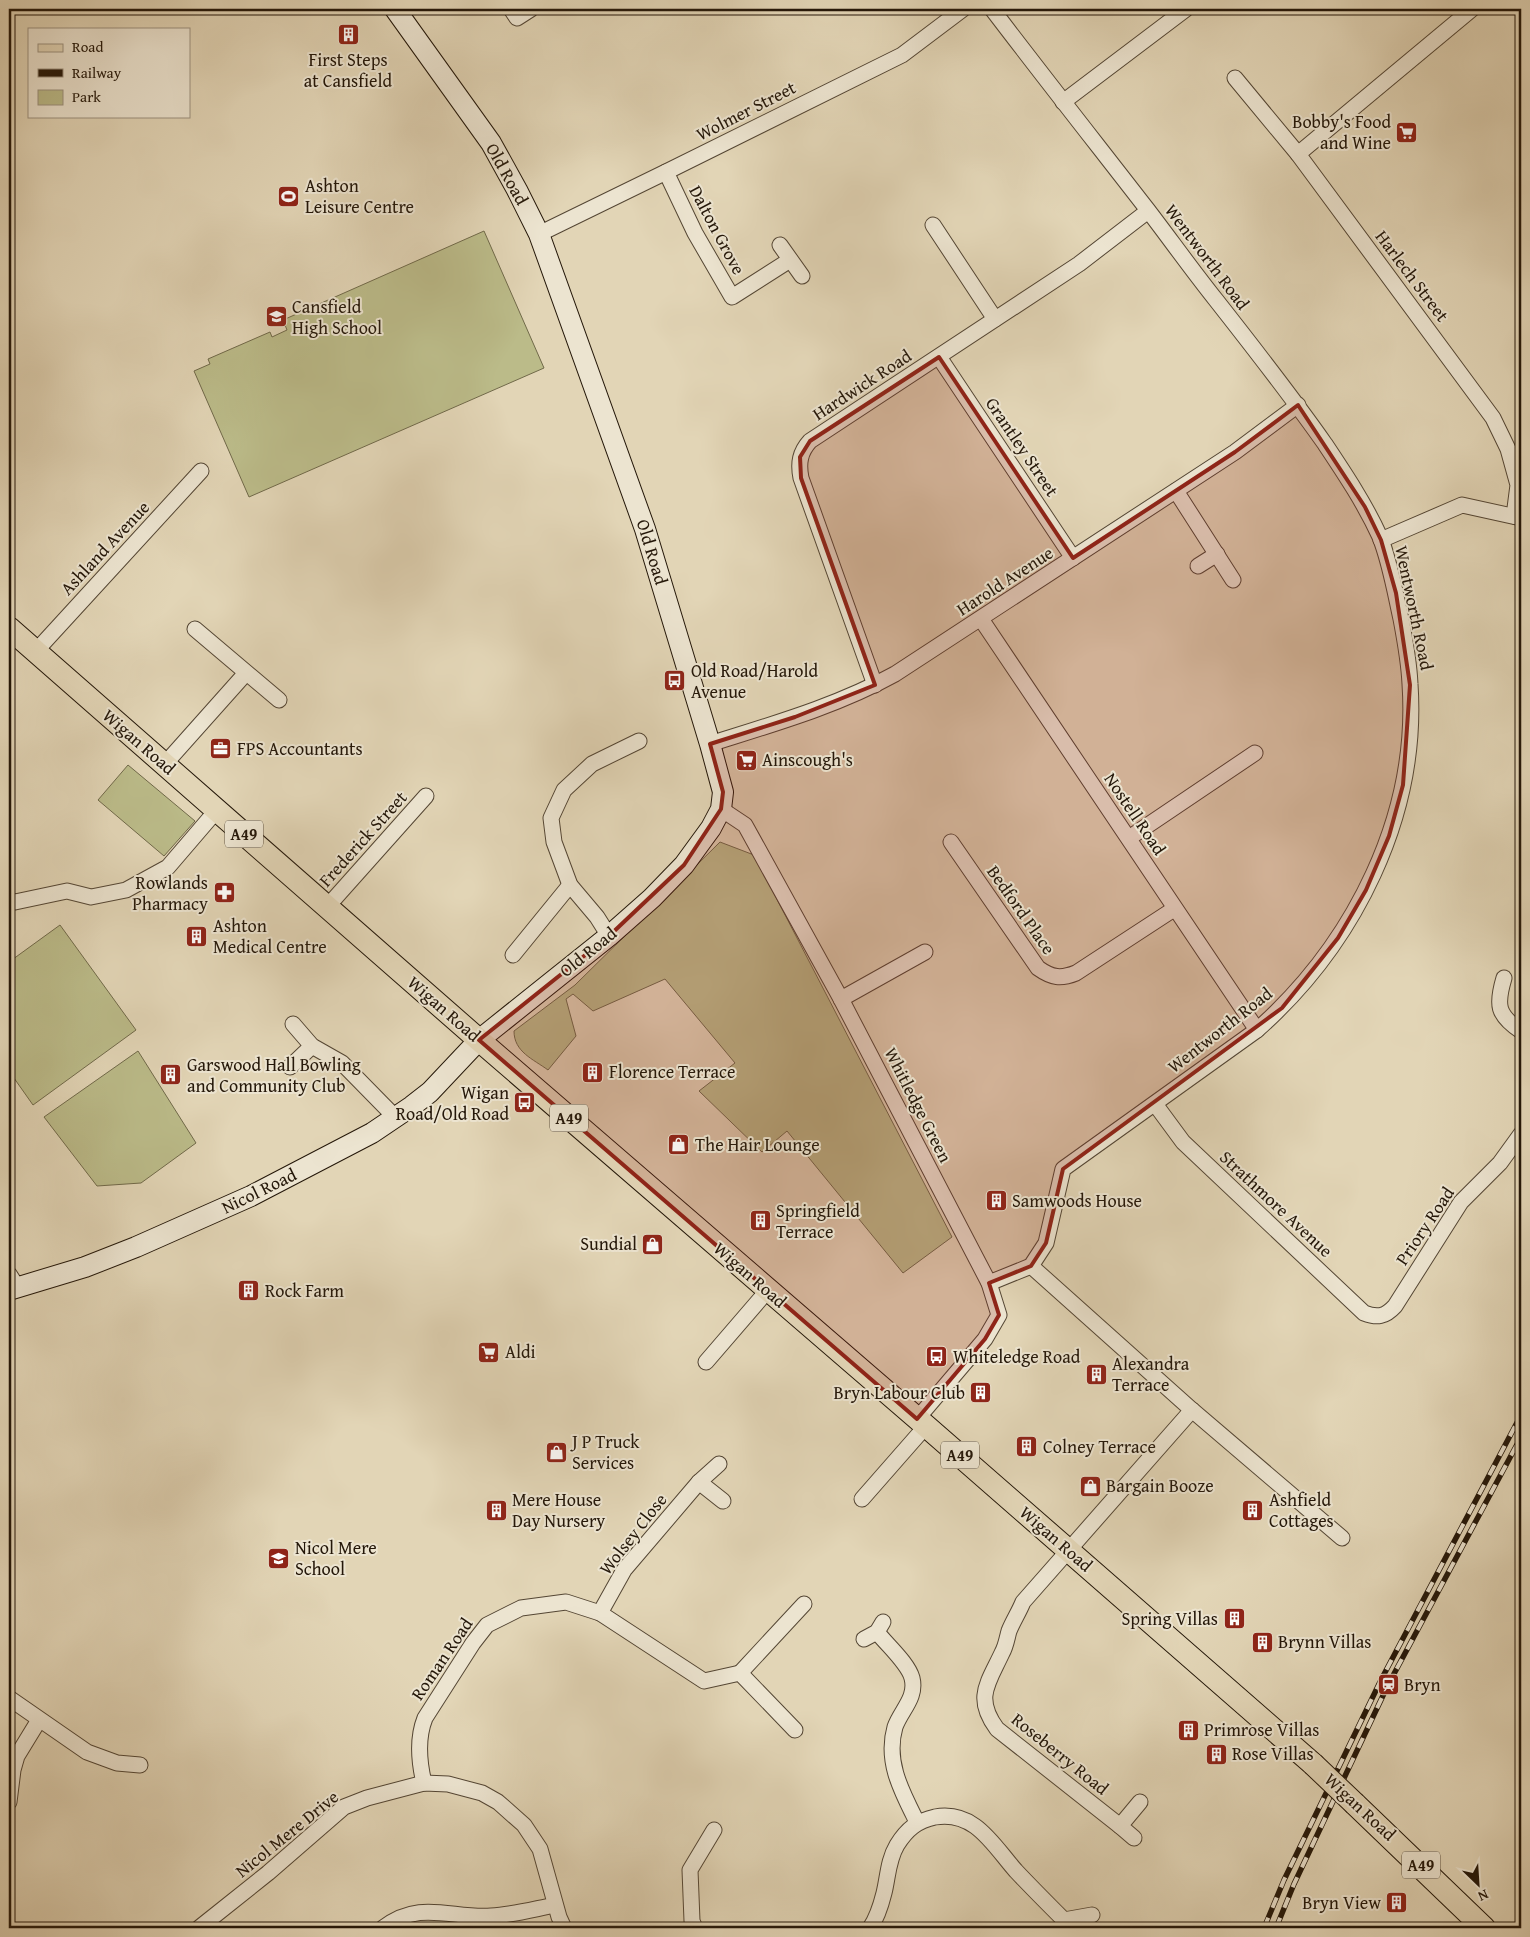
<svg xmlns="http://www.w3.org/2000/svg" width="1530" height="1937" font-family="'Gentium Book Plus',serif">
  <style>
    .green { fill: #bbbb89; stroke: #706949 }
    .lines { fill: none; stroke-linecap: round; stroke-linejoin: round }
    .street-casing { stroke: #544634; stroke-width: 17 }
    .secondary-casing { stroke: #241709; stroke-width: 22 }
    .primary-casing { stroke: #241709; stroke-width: 24 }
    .street { stroke: #ece4d0; stroke-width: 15 }
    .secondary { stroke: #ece4d0; stroke-width: 20 }
    .primary { stroke: #e2d5b6; stroke-width: 22 }
    .rail-casing { stroke: #241709; stroke-width: 5.5 }
    .rail { stroke: #ece4d0; stroke-width: 4; stroke-dasharray: 11; stroke-linecap: butt }
    .primary-bridge-casing { stroke: #241709; stroke-width: 24; stroke-linecap: butt }
    .primary-bridge { stroke: #e2d5b6; stroke-width: 22 }
    .marked { fill: #8f2418; fill-opacity: 0.2; stroke: #8f2418; stroke-width: 4; stroke-linejoin: round }
    .labels { text-anchor: middle; stroke-width: 4; stroke-linejoin: round; paint-order: stroke }
    .shield { fill: #ece4d0; stroke: #605445; stroke-width: 1 }
    .shield-label { font-size: 16px; font-weight: bold; fill: #241709 }
    .poi-label { font-size: 18px; fill: #241709; stroke: #ece4d0; text-anchor: start }
    .street-label { font-size: 18px; fill: #241709; stroke: #ece4d0 }
  </style>
  <rect width="100%" height="100%" fill="#e2d5b6"/>
  <filter id="stains"><feTurbulence type="fractalNoise" baseFrequency=".004" numOctaves="4"/><feColorMatrix values="0 0 0 0 .2 0 0 0 0 .09 0 0 0 0 .02 0 0 0 .5 -.17"/></filter>
  <radialGradient id="worn" r=".72"><stop offset=".6" stop-color="#630" stop-opacity="0"/><stop offset="1" stop-color="#630" stop-opacity=".3"/></radialGradient>
  <g class="green">
    <polygon points="484,231 544,368 249,497 194,371 210,364 208,359 270,332 272,337 287,330 283,320"/>
    <polygon points="128,765 195,821 164,856 98,800"/>
    <path d="M720,842L754,855L952,1237L903,1273L787,1131L762,1152L699,1091L735,1063L665,979L593,1011L573,994L566,999L576,1036L548,1070C533,1059 514,1052 514,1031L575,985Z"/>
    <polygon points="60,925 136,1030 33,1105 9,1071 9,962"/>
    <polygon points="138,1051 196,1143 141,1183 97,1186 44,1117"/>
  </g>
  <g class="lines">
    <defs>
      <g id="street">
        <polyline points="511,9 517,18 531,9"/>
        <polyline points="1235,78 1298,154 1493,418 1508,449 1518,485 1514,516"/>
        <polyline points="1063,102 1186,9"/>
        <polyline points="1298,154 1472,9"/>
        <polyline points="666,172 695,233 732,297 790,260"/>
        <polyline points="933,225 995,319"/>
        <polyline points="539,234 666,172 902,55 963,9"/>
        <polyline points="780,245 802,276"/>
        <polyline points="939,357 1073,558"/>
        <polyline points="1176,491 1233,580"/>
        <polyline points="1381,540 1462,505 1521,518"/>
        <polyline points="1198,566 1217,554"/>
        <polyline points="981,619 1257,1030"/>
        <polyline points="195,629 279,700"/>
        <polyline points="36,651 201,471"/>
        <path d="M875,685L801,478C798,463 800,452 810,441L1079,264L1148,211"/>
        <path d="M710,744C773,724 837,706 895,674L1235,452L1298,405"/>
        <polyline points="164,765 246,673"/>
        <polyline points="721,809 745,825 841,999 989,1283 999,1315 985,1339 917,1419"/>
        <polyline points="1129,838 1255,753"/>
        <path d="M951,842L1038,968C1052,978 1061,979 1076,973L1174,909"/>
        <polyline points="9,901 15,902 67,891 91,897 126,890 168,867 216,811"/>
        <polyline points="327,907 426,796"/>
        <polyline points="609,936 597,917 570,885 554,842 551,818 564,790 592,764 639,741"/>
        <polyline points="513,955 570,885"/>
        <path d="M1504,978C1496,1005 1497,1015 1521,1031"/>
        <polyline points="841,999 925,952"/>
        <polyline points="293,1024 312,1046 342,1063 395,1117"/>
        <polyline points="290,1067 312,1046"/>
        <path d="M1155,1104L1183,1142L1364,1313C1377,1318 1385,1317 1395,1306L1461,1202L1500,1163L1521,1134"/>
        <polyline points="1031,1266 1192,1410 1342,1538"/>
        <polyline points="9,1274 18,1288"/>
        <path d="M989,1283L1031,1266L1046,1243L1063,1169L1257,1030C1354,944 1419,816 1410,684C1409,662 1405,640 1401,619C1395,592 1390,562 1380,537C1365,504 1345,474 1325,444C1290,394 1253,347 1216,300C1192,270 1170,239 1147,209C1095,142 1043,76 992,9"/>
        <polyline points="706,1362 768,1290"/>
        <polyline points="699,1482 723,1501"/>
        <polyline points="862,1499 926,1426"/>
        <polyline points="600,1613 624,1570 699,1482 719,1464"/>
        <path d="M877,1632C887,1645 908,1663 912,1678C917,1698 901,1710 895,1727C885,1762 902,1792 917,1822"/>
        <polyline points="864,1639 877,1632 883,1622"/>
        <polyline points="740,1673 804,1604"/>
        <polyline points="9,1698 87,1752 117,1763 140,1765"/>
        <path d="M424,1783C419,1762 417,1738 425,1718L473,1643L487,1625L521,1608L566,1602L600,1613L704,1681L740,1673L795,1730"/>
        <polyline points="9,1802 13,1770 17,1756 39,1720"/>
        <path d="M1120,1826L997,1729C974,1698 988,1683 1002,1653C1006,1646 1007,1638 1009,1631C1013,1621 1019,1612 1023,1602L1192,1410"/>
        <polyline points="1134,1838 1120,1826 1140,1802"/>
        <polyline points="199,1928 268,1873 344,1807 367,1798 424,1783 448,1784 482,1793 498,1802 524,1825 540,1849 559,1917 564,1928"/>
        <path d="M383,1928C420,1899 452,1919 491,1916C512,1915 534,1909 555,1905"/>
        <polyline points="695,1928 692,1921 690,1870 714,1830"/>
        <path d="M870,1928C877,1918 881,1905 884,1893C888,1877 888,1860 897,1845C907,1829 917,1821 935,1817C975,1810 993,1845 1016,1871C1032,1888 1048,1904 1064,1920"/>
        <polyline points="1062,1928 1064,1920 1092,1915"/>
      </g>
      <polyline id="secondary" points="9,1290 85,1267 136,1247 251,1196 372,1133 412,1106 430,1092 479,1040 609,936 652,898 684,865 711,828 721,809 723,792 710,744 645,529 539,234 517,190 491,143 395,9"/>
      <g id="primary">
        <polyline points="9,628 479,1040 926,1426 1313,1764"/>
        <polyline points="1355,1804 1484,1928"/>
      </g>
    </defs>
    <use href="#street" class="street-casing"/>
    <use href="#secondary" class="secondary-casing"/>
    <use href="#primary" class="primary-casing"/>
    <use href="#street" class="street"/>
    <use href="#secondary" class="secondary"/>
    <use href="#primary" class="primary"/>
    <defs>
      <g id="rail">
        <polyline points="1264,1928 1284,1880 1381,1680 1521,1415"/>
        <polyline points="1276,1928 1294,1884 1388,1685 1521,1437"/>
      </g>
    </defs>
    <use href="#rail" class="rail-casing"/>
    <use href="#rail" class="rail"/>
    <defs>
      <polyline id="primary-bridge" points="1313,1764 1355,1804"/>
    </defs>
    <use href="#primary-bridge" class="primary-bridge-casing"/>
    <use href="#primary-bridge" class="primary-bridge"/>
  </g>
  <path class="marked" d="M939,357L1073,558L1235,452L1298,405L1365,507L1381,540L1396,593L1410,685L1403,785L1389,836L1366,890L1338,938L1282,1008L1063,1169L1046,1243L1031,1266L989,1283L999,1315L985,1339L917,1419L479,1040L609,936L684,865L721,809L723,792L710,744L795,717L875,685L801,478L800,457L810,441Z"/>
  <defs>
    <symbol id="building-square" viewBox="-11 -11 22 22"><rect x="-9" y="-9" width="18" height="18" rx="4" fill="#8f2418" stroke="#ece4d0"/><path d="M-4-6H4V6H1V3H-1V6H-4ZM-2.5-4.3h1.7v1.8h-1.7ZM.8-4.3h1.7v1.8H.8ZM-2.5-1h1.7V.8h-1.7ZM.8-1h1.7V.8H.8Z" fill="#fff"/></symbol>
    <symbol id="supermarket-square" viewBox="-11 -11 22 22"><rect x="-9" y="-9" width="18" height="18" rx="4" fill="#8f2418" stroke="#ece4d0"/><path d="M-6-5.5h2.5l.6 2H6L4.5 2H-2.5L-4.4-4H-6ZM-1.5 3.2a1.3 1.3 0 1 0 .1 0ZM3 3.2a1.3 1.3 0 1 0 .1 0Z" fill="#fff"/></symbol>
    <symbol id="stadium-square" viewBox="-11 -11 22 22"><rect x="-9" y="-9" width="18" height="18" rx="4" fill="#8f2418" stroke="#ece4d0"/><path d="M0-5a6.5 5 0 1 0 0 10a6.5 5 0 1 0 0-10ZM-3.5-1.8h7v3.6h-7Z" fill="#fff"/></symbol>
    <symbol id="school-square" viewBox="-11 -11 22 22"><rect x="-9" y="-9" width="18" height="18" rx="4" fill="#8f2418" stroke="#ece4d0"/><path d="M0-5L7-2L0 1L-7-2ZM-4 1L0 2.5L4 1V4Q0 6-4 4Z" fill="#fff"/></symbol>
    <symbol id="bus-square" viewBox="-11 -11 22 22"><rect x="-9" y="-9" width="18" height="18" rx="4" fill="#8f2418" stroke="#ece4d0"/><path d="M-5-6H5V4H4V6H2V4H-2V6H-4V4H-5ZM-3.5-4V0h7V-4ZM-3.5 1.2v1.5H-2V1.2ZM2 1.2v1.5H3.5V1.2Z" fill="#fff"/></symbol>
    <symbol id="office-square" viewBox="-11 -11 22 22"><rect x="-9" y="-9" width="18" height="18" rx="4" fill="#8f2418" stroke="#ece4d0"/><path d="M-6-3h4V-5.5h4V-3h4V5H-6ZM-1-4.5V-3h2v-1.5ZM-6 0V1H6V0Z" fill="#fff"/></symbol>
    <symbol id="pharmacy-square" viewBox="-11 -11 22 22"><rect x="-9" y="-9" width="18" height="18" rx="4" fill="#8f2418" stroke="#ece4d0"/><path d="M-2-6h4v4h4v4h-4v4h-4v-4h-4v-4h4Z" fill="#fff"/></symbol>
    <symbol id="shop-square" viewBox="-11 -11 22 22"><rect x="-9" y="-9" width="18" height="18" rx="4" fill="#8f2418" stroke="#ece4d0"/><path d="M-5-2.5h2.3a2.7 3.5 0 0 1 5.4 0H5L5.5 6h-11ZM-1.5-2.5h3a1.5 2.3 0 0 0-3 0Z" fill="#fff"/></symbol>
    <symbol id="station-square" viewBox="-11 -11 22 22"><rect x="-9" y="-9" width="18" height="18" rx="4" fill="#8f2418" stroke="#ece4d0"/><path d="M-3-6H3Q5-6 5-4V2Q5 4 3 4L4.5 6H3L1.5 4h-3L-3 6H-4.5L-3 4Q-5 4-5 2V-4Q-5-6-3-6ZM-3.5-4v3h7v-3ZM-3.5 1v1.5H-2V1ZM2 1v1.5H3.5V1Z" fill="#fff"/></symbol>
  </defs>
  <g fill-rule="evenodd">
    <use href="#building-square" x="336" y="22" width="25" height="25"/>
    <use href="#supermarket-square" x="1394" y="120" width="25" height="25"/>
    <use href="#stadium-square" x="276" y="184" width="25" height="25"/>
    <use href="#school-square" x="264" y="304" width="25" height="25"/>
    <use href="#bus-square" x="662" y="668" width="25" height="25"/>
    <use href="#office-square" x="208" y="736" width="25" height="25"/>
    <use href="#supermarket-square" x="734" y="748" width="25" height="25"/>
    <use href="#pharmacy-square" x="212" y="880" width="25" height="25"/>
    <use href="#building-square" x="184" y="924" width="25" height="25"/>
    <use href="#building-square" x="580" y="1060" width="25" height="25"/>
    <use href="#building-square" x="158" y="1062" width="25" height="25"/>
    <use href="#bus-square" x="512" y="1090" width="25" height="25"/>
    <use href="#shop-square" x="666" y="1132" width="25" height="25"/>
    <use href="#building-square" x="984" y="1188" width="25" height="25"/>
    <use href="#building-square" x="748" y="1208" width="25" height="25"/>
    <use href="#shop-square" x="640" y="1232" width="25" height="25"/>
    <use href="#building-square" x="236" y="1278" width="25" height="25"/>
    <use href="#supermarket-square" x="476" y="1340" width="25" height="25"/>
    <use href="#bus-square" x="924" y="1344" width="25" height="25"/>
    <use href="#building-square" x="1084" y="1362" width="25" height="25"/>
    <use href="#building-square" x="968" y="1380" width="25" height="25"/>
    <use href="#building-square" x="1014" y="1434" width="25" height="25"/>
    <use href="#shop-square" x="544" y="1440" width="25" height="25"/>
    <use href="#shop-square" x="1078" y="1474" width="25" height="25"/>
    <use href="#building-square" x="484" y="1498" width="25" height="25"/>
    <use href="#building-square" x="1240" y="1498" width="25" height="25"/>
    <use href="#school-square" x="266" y="1546" width="25" height="25"/>
    <use href="#building-square" x="1222" y="1606" width="25" height="25"/>
    <use href="#building-square" x="1250" y="1630" width="25" height="25"/>
    <use href="#station-square" x="1376" y="1672" width="25" height="25"/>
    <use href="#building-square" x="1176" y="1718" width="25" height="25"/>
    <use href="#building-square" x="1204" y="1742" width="25" height="25"/>
    <use href="#building-square" x="1384" y="1890" width="25" height="25"/>
  </g>
  <g class="labels">
    <g class="shield">
      <rect x="225" y="820.5" width="38" height="27" rx="4"/>
      <rect x="550" y="1104.5" width="38" height="27" rx="4"/>
      <rect x="941" y="1441.5" width="38" height="27" rx="4"/>
      <rect x="1402" y="1851.5" width="38" height="27" rx="4"/>
    </g>
    <g class="shield-label">
      <text x="244" y="840">A49</text>
      <text x="569" y="1124">A49</text>
      <text x="960" y="1461">A49</text>
      <text x="1421" y="1871">A49</text>
    </g>
    <g class="poi-label">
      <text x="348" y="66" text-anchor="middle">First Steps<tspan x="348" dy="21">at Cansfield</tspan></text>
      <text x="1391" y="128" text-anchor="end">Bobby's Food<tspan x="1391" dy="21">and Wine</tspan></text>
      <text x="305" y="192">Ashton<tspan x="305" dy="21">Leisure Centre</tspan></text>
      <text x="292" y="313">Cansfield<tspan x="292" dy="21">High School</tspan></text>
      <text x="691" y="677">Old Road/Harold<tspan x="691" dy="21">Avenue</tspan></text>
      <text x="237" y="755">FPS Accountants</text>
      <text x="762" y="766">Ainscough's</text>
      <text x="208" y="889" text-anchor="end">Rowlands<tspan x="208" dy="21">Pharmacy</tspan></text>
      <text x="213" y="932">Ashton<tspan x="213" dy="21">Medical Centre</tspan></text>
      <text x="187" y="1071">Garswood Hall Bowling<tspan x="187" dy="21">and Community Club</tspan></text>
      <text x="609" y="1078">Florence Terrace</text>
      <text x="509" y="1099" text-anchor="end">Wigan<tspan x="509" dy="21">Road/Old Road</tspan></text>
      <text x="695" y="1151">The Hair Lounge</text>
      <text x="1012" y="1207">Samwoods House</text>
      <text x="776" y="1217">Springfield<tspan x="776" dy="21">Terrace</tspan></text>
      <text x="637" y="1250" text-anchor="end">Sundial</text>
      <text x="265" y="1297">Rock Farm</text>
      <text x="505" y="1358">Aldi</text>
      <text x="953" y="1363">Whiteledge Road</text>
      <text x="1112" y="1370">Alexandra<tspan x="1112" dy="21">Terrace</tspan></text>
      <text x="965" y="1399" text-anchor="end">Bryn Labour Club</text>
      <text x="572" y="1448">J P Truck<tspan x="572" dy="21">Services</tspan></text>
      <text x="1043" y="1453">Colney Terrace</text>
      <text x="1106" y="1492">Bargain Booze</text>
      <text x="512" y="1506">Mere House<tspan x="512" dy="21">Day Nursery</tspan></text>
      <text x="1269" y="1506">Ashfield<tspan x="1269" dy="21">Cottages</tspan></text>
      <text x="295" y="1554">Nicol Mere<tspan x="295" dy="21">School</tspan></text>
      <text x="1218" y="1625" text-anchor="end">Spring Villas</text>
      <text x="1278" y="1648">Brynn Villas</text>
      <text x="1404" y="1691">Bryn</text>
      <text x="1204" y="1736">Primrose Villas</text>
      <text x="1232" y="1760">Rose Villas</text>
      <text x="1381" y="1909" text-anchor="end">Bryn View</text>
    </g>
    <g class="street-label">
      <text transform="translate(746 111) rotate(-27)" y="6">Wolmer Street</text>
      <text transform="translate(507 174) rotate(61)" y="6">Old Road</text>
      <text transform="translate(717 230) rotate(62)" y="6">Dalton Grove</text>
      <text transform="translate(1207 257) rotate(53)" y="6">Wentworth Road</text>
      <text transform="translate(1412 276) rotate(53)" y="6">Harlech Street</text>
      <text transform="translate(862 385) rotate(-33)" y="6">Hardwick Road</text>
      <text transform="translate(1022 447) rotate(56)" y="6">Grantley Street</text>
      <text transform="translate(105 548) rotate(-47)" y="6">Ashland Avenue</text>
      <text transform="translate(652 552) rotate(73)" y="6">Old Road</text>
      <text transform="translate(1005 581) rotate(-33)" y="6">Harold Avenue</text>
      <text transform="translate(1414 608) rotate(78)" y="6">Wentworth Road</text>
      <text transform="translate(139 742) rotate(41)" y="6">Wigan Road</text>
      <text transform="translate(1135 814) rotate(56)" y="6">Nostell Road</text>
      <text transform="translate(363 839) rotate(-48)" y="6">Frederick Street</text>
      <text transform="translate(1021 910) rotate(55)" y="6">Bedford Place</text>
      <text transform="translate(588 952) rotate(-39)" y="6">Old Road</text>
      <text transform="translate(444 1009) rotate(41)" y="6">Wigan Road</text>
      <text transform="translate(1220 1030) rotate(-38)" y="6">Wentworth Road</text>
      <text transform="translate(918 1105) rotate(63)" y="6">Whitledge Green</text>
      <text transform="translate(259 1191) rotate(-26)" y="6">Nicol Road</text>
      <text transform="translate(1276 1204) rotate(43)" y="6">Strathmore Avenue</text>
      <text transform="translate(1425 1226) rotate(-56)" y="6">Priory Road</text>
      <text transform="translate(750 1275) rotate(41)" y="6">Wigan Road</text>
      <text transform="translate(633 1534) rotate(-52)" y="6">Wolsey Close</text>
      <text transform="translate(1056 1539) rotate(41)" y="6">Wigan Road</text>
      <text transform="translate(442 1659) rotate(-56)" y="6">Roman Road</text>
      <text transform="translate(1060 1754) rotate(39)" y="6">Roseberry Road</text>
      <text transform="translate(1360 1807) rotate(43)" y="6">Wigan Road</text>
      <text transform="translate(287 1834) rotate(-39)" y="6">Nicol Mere Drive</text>
    </g>
  </g>
  <rect width="1530" height="1937" fill="none" stroke="#e2d5b6" stroke-width="30"/>
  <rect x="10" y="10" width="1510" height="1917" fill="none" stroke="#241709" stroke-width="2.5"/>
  <rect x="15" y="15" width="1500" height="1907" fill="none" stroke="#241709"/>
  <rect x="28" y="28" width="162" height="90" fill="#ece4d0" stroke="#9c9280"/>
  <rect x="38" y="44" width="25" height="8" fill="#e2d5b6" stroke="#9c9280"/>
  <text x="72" y="52" font-size="15" fill="#241709">Road</text>
  <rect x="38" y="69" width="25" height="8" fill="#241709" stroke="#9c9280"/>
  <text x="72" y="78" font-size="15" fill="#241709">Railway</text>
  <rect x="38" y="90" width="25" height="15" fill="#bbbb89" stroke="#9c9280"/>
  <text x="72" y="102" font-size="15" fill="#241709">Park</text>
  <g transform="translate(1478 1884) rotate(155)" stroke="#ece4d0" stroke-width="4" paint-order="stroke">
  <path d="M0-4L9 19L0 12L-9 19Z" fill="#241709"/>
  <text y="-8" font-size="14" font-weight="bold" text-anchor="middle" fill="#241709">N</text>
  </g>
  <rect width="100%" height="100%" filter="url(#stains)"/>
  <rect width="100%" height="100%" fill="url(#worn)"/>
</svg>
